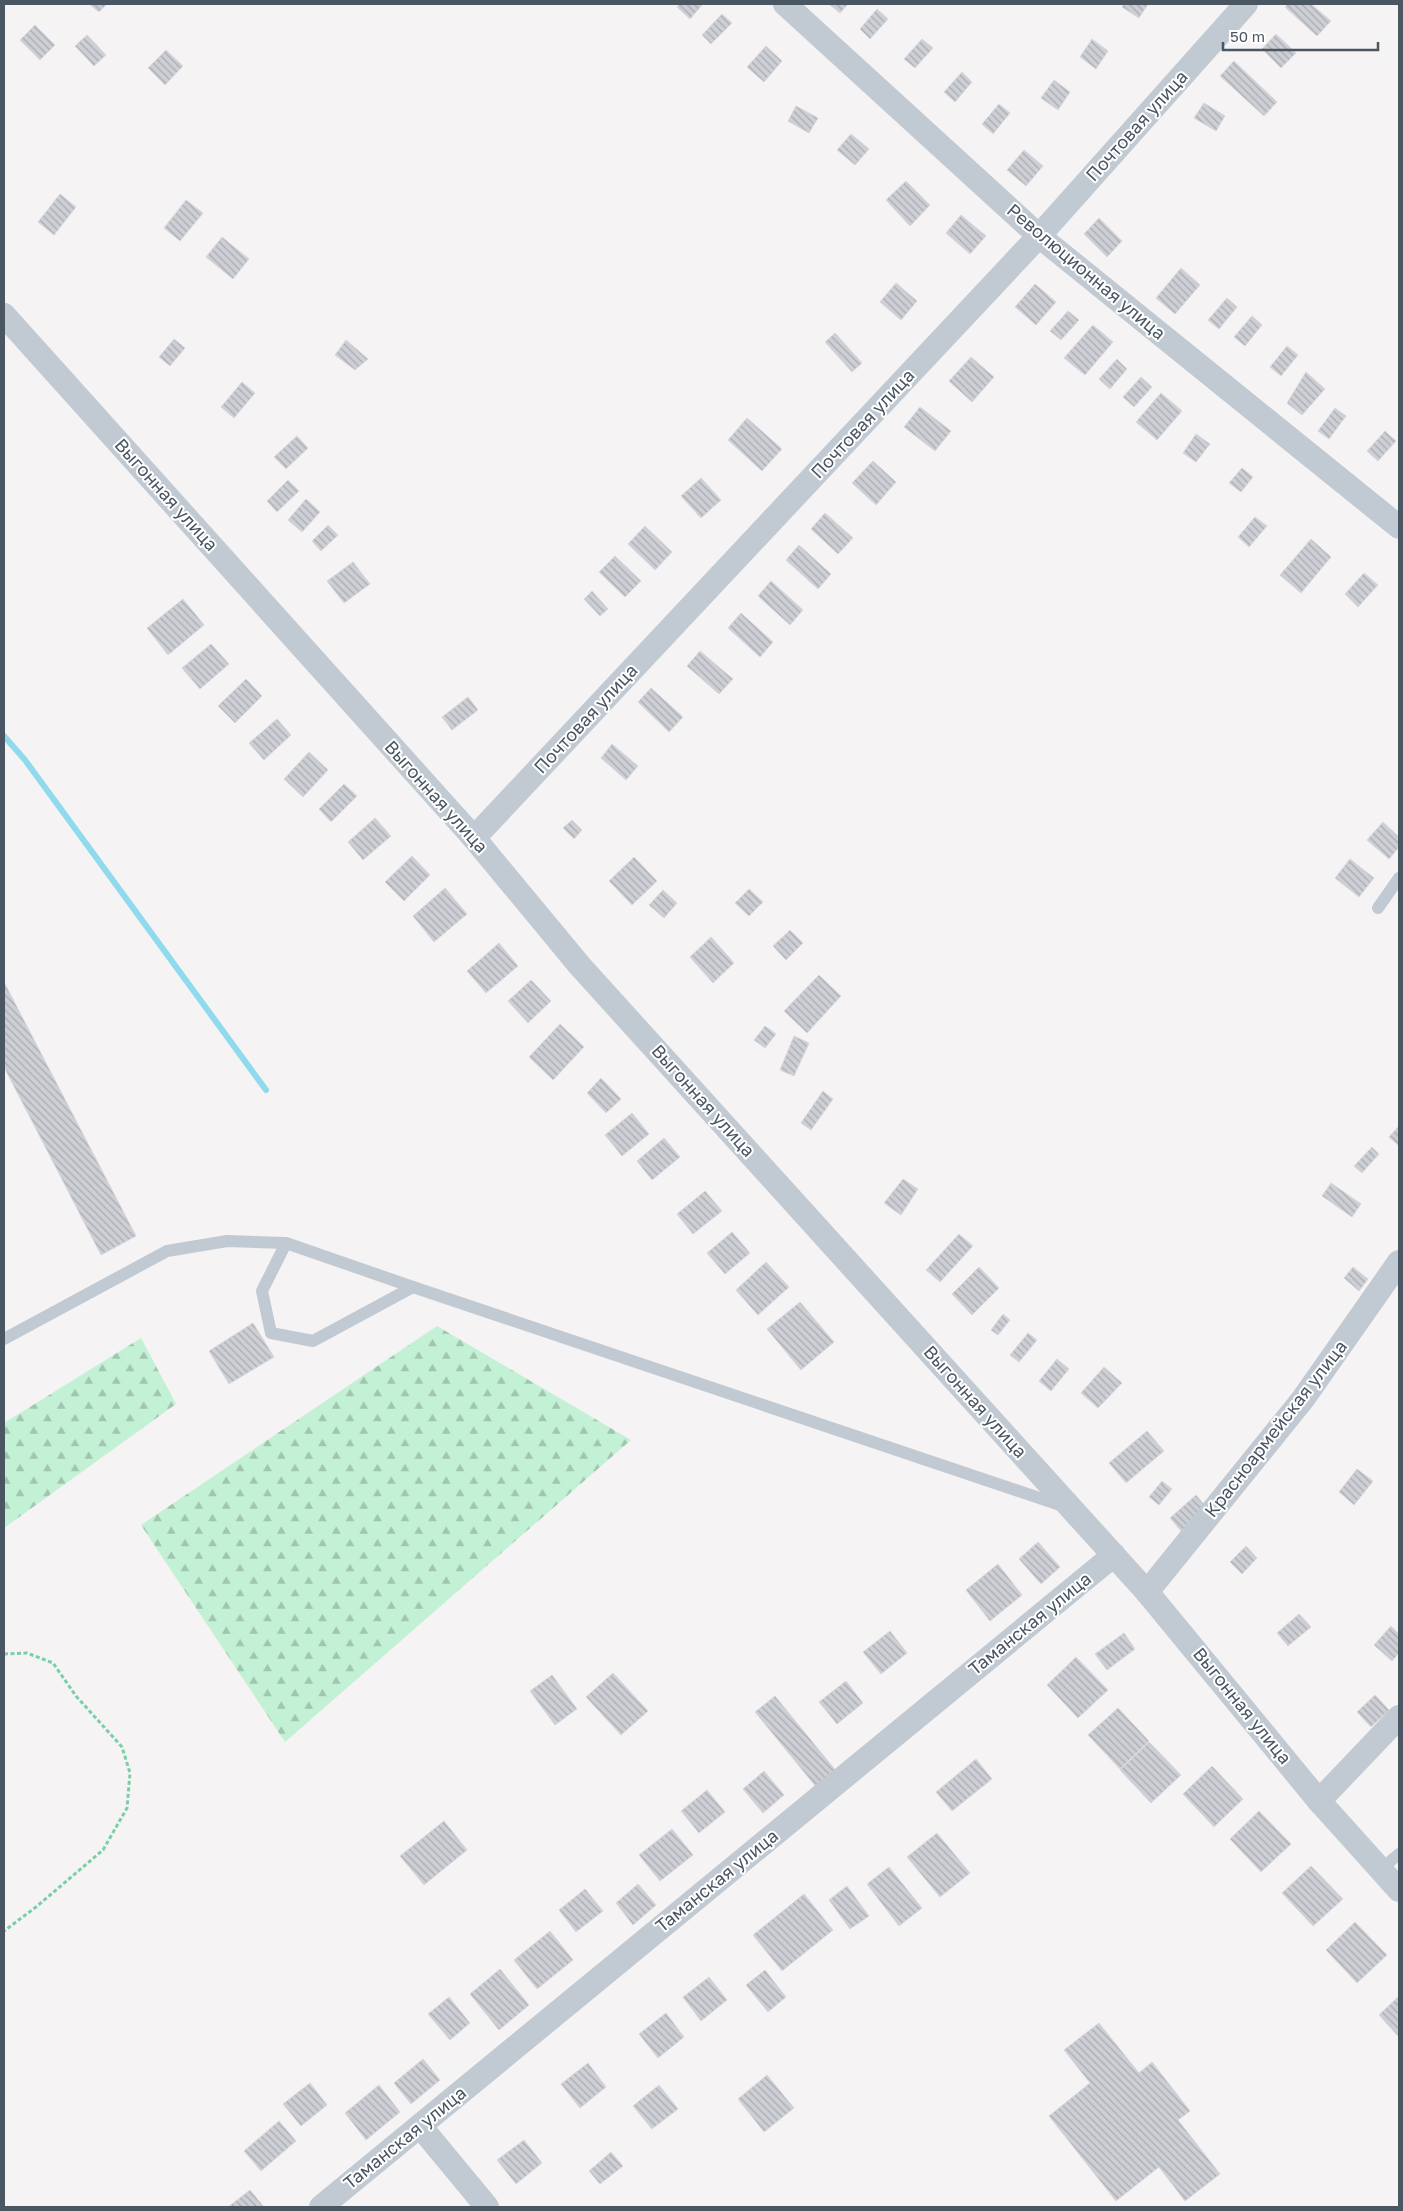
<svg xmlns="http://www.w3.org/2000/svg" width="1403" height="2211" font-family="'Golos Text',sans-serif">
  <style>
    .forest { fill: url(#forest-firs) }
    .lines { fill: none; stroke-linecap: round; stroke-linejoin: round }
    .stream { stroke: #90daee; stroke-width: 6 }
    .building { fill: url(#building-back-hatch); stroke: #d7d9de }
    .path { stroke: #7ad0a6; stroke-width: 3; stroke-dasharray: 4 2.5; stroke-linecap: butt }
    .lane { stroke: #c1cad2; stroke-width: 12 }
    .street { stroke: #c1cad2; stroke-width: 24 }
    .labels { text-anchor: middle; stroke-width: 4; stroke-linejoin: round; paint-order: stroke }
    .street-label { font-size: 18px; fill: #4a5661; stroke: #fff }
  </style>
  <defs>
    <pattern id="forest-firs" width="22" height="20" patternUnits="userSpaceOnUse" patternTransform="scale(1.25)"><rect width="22" height="20" fill="#c3f1d5"/><path d="M5 1l3.5 6h-7zM16 11l3.5 6h-7z" fill="#a0c6b0"/></pattern>
    <pattern id="building-back-hatch" width="6" height="6" patternUnits="userSpaceOnUse" patternTransform="scale(1.25)"><rect width="6" height="6" fill="#cdcfd5"/><path d="M-1 5l2 2M0 0l6 6M5-1l2 2" fill="none" stroke="#a8abb0"/></pattern>
  </defs>
  <rect width="100%" height="100%" fill="#f5f3f3"/>
  <g class="forest">
    <polygon points="437,1326 631,1440 285,1742 141,1525"/>
    <polygon points="141,1338 176,1404 4,1528 4,1423"/>
  </g>
  <g class="lines">
    <polyline class="stream" points="4,736 25,760 266,1090"/>
  </g>
  <g class="building">
    <polygon points="89,4 107,4 99,12"/>
    <polygon points="680,4 703,4 690,19 677,7"/>
    <polygon points="829,4 848,4 840,13"/>
    <polygon points="1124,4 1148,4 1139,18 1122,7"/>
    <polygon points="1288,4 1311,4 1331,21 1317,36 1285,7"/>
    <polygon points="877,9 888,19 870,39 860,29"/>
    <polygon points="722,14 732,23 711,44 702,35"/>
    <polygon points="35,25 55,45 40,60 20,40"/>
    <polygon points="1276,34 1296,53 1281,68 1262,49"/>
    <polygon points="87,35 106,55 94,66 75,46"/>
    <polygon points="922,39 933,48 915,68 904,59"/>
    <polygon points="1092,39 1108,51 1096,69 1080,57"/>
    <polygon points="766,46 782,61 764,82 747,67"/>
    <polygon points="166,50 183,66 165,85 148,68"/>
    <polygon points="1234,61 1277,102 1264,116 1220,76"/>
    <polygon points="962,72 972,82 955,102 944,92"/>
    <polygon points="1054,80 1070,92 1058,110 1041,98"/>
    <polygon points="1204,103 1225,116 1216,131 1194,118"/>
    <polygon points="999,104 1010,113 993,134 982,124"/>
    <polygon points="796,106 818,118 809,133 788,121"/>
    <polygon points="851,134 869,149 855,165 837,150"/>
    <polygon points="1024,150 1043,166 1026,186 1007,170"/>
    <polygon points="906,181 930,205 910,226 886,200"/>
    <polygon points="60,194 76,207 54,235 38,222"/>
    <polygon points="186,200 203,213 180,241 164,228"/>
    <polygon points="961,215 986,236 970,254 946,233"/>
    <polygon points="1099,218 1122,241 1107,257 1084,234"/>
    <polygon points="222,237 249,259 233,279 206,257"/>
    <polygon points="1181,268 1200,285 1175,314 1156,298"/>
    <polygon points="896,283 917,301 901,320 880,302"/>
    <polygon points="1035,284 1056,302 1036,325 1015,307"/>
    <polygon points="1227,298 1237,307 1219,329 1208,320"/>
    <polygon points="1068,311 1079,320 1061,340 1050,331"/>
    <polygon points="1252,316 1262,325 1245,346 1234,337"/>
    <polygon points="1093,325 1113,342 1085,375 1064,358"/>
    <polygon points="835,333 862,363 852,372 825,342"/>
    <polygon points="174,339 185,348 170,366 159,357"/>
    <polygon points="346,340 368,359 355,370 335,355"/>
    <polygon points="1287,346 1298,355 1281,376 1270,367"/>
    <polygon points="971,357 994,377 972,402 949,381"/>
    <polygon points="1117,359 1127,369 1110,389 1099,379"/>
    <polygon points="1306,372 1325,389 1302,415 1287,403"/>
    <polygon points="1141,377 1152,387 1134,407 1123,397"/>
    <polygon points="242,382 255,393 234,418 221,407"/>
    <polygon points="1161,393 1182,411 1157,440 1136,422"/>
    <polygon points="920,407 951,431 935,451 904,427"/>
    <polygon points="1335,408 1346,416 1329,439 1318,431"/>
    <polygon points="747,418 782,449 762,471 728,440"/>
    <polygon points="1385,431 1396,441 1378,461 1367,451"/>
    <polygon points="1196,434 1210,444 1196,462 1183,453"/>
    <polygon points="297,436 308,448 286,469 274,457"/>
    <polygon points="873,461 896,482 876,505 852,483"/>
    <polygon points="1242,468 1253,477 1241,492 1229,483"/>
    <polygon points="701,478 721,500 701,518 681,496"/>
    <polygon points="288,480 299,491 277,512 267,501"/>
    <polygon points="306,499 320,512 302,532 288,520"/>
    <polygon points="825,513 853,538 838,554 811,529"/>
    <polygon points="1255,517 1267,526 1249,547 1238,537"/>
    <polygon points="328,525 338,535 321,551 312,541"/>
    <polygon points="645,526 672,552 655,570 628,544"/>
    <polygon points="1311,539 1331,557 1301,593 1280,575"/>
    <polygon points="799,545 831,574 818,589 786,560"/>
    <polygon points="615,556 641,581 625,597 599,572"/>
    <polygon points="353,562 370,584 344,603 327,581"/>
    <polygon points="1364,573 1378,585 1358,607 1345,594"/>
    <polygon points="771,581 803,610 790,625 758,596"/>
    <polygon points="592,591 608,609 600,616 584,599"/>
    <polygon points="183,599 204,625 168,655 147,628"/>
    <polygon points="741,613 773,642 760,657 728,628"/>
    <polygon points="211,644 229,664 200,689 182,668"/>
    <polygon points="700,651 733,679 719,694 687,666"/>
    <polygon points="246,679 262,696 235,723 218,706"/>
    <polygon points="651,688 683,717 669,732 638,702"/>
    <polygon points="468,697 478,710 452,730 442,717"/>
    <polygon points="277,719 291,735 264,760 249,743"/>
    <polygon points="612,744 638,766 626,780 601,758"/>
    <polygon points="309,752 328,770 303,797 284,779"/>
    <polygon points="344,784 357,796 331,822 319,809"/>
    <polygon points="375,818 391,836 363,860 348,842"/>
    <polygon points="572,820 582,830 574,839 563,828"/>
    <polygon points="1383,822 1399,837 1399,847 1389,859 1367,840"/>
    <polygon points="412,856 430,875 404,901 385,882"/>
    <polygon points="634,857 657,881 632,905 609,881"/>
    <polygon points="1350,859 1374,878 1359,897 1335,878"/>
    <polygon points="445,888 467,914 434,942 413,916"/>
    <polygon points="749,889 763,902 749,916 735,903"/>
    <polygon points="663,890 677,903 664,918 649,905"/>
    <polygon points="790,930 803,943 786,960 773,946"/>
    <polygon points="711,937 734,963 713,983 690,957"/>
    <polygon points="499,943 518,966 486,993 467,971"/>
    <polygon points="819,975 841,996 807,1033 784,1011"/>
    <polygon points="531,980 551,1001 528,1023 508,1001"/>
    <polygon points="4,982 136,1236 101,1255 4,1067"/>
    <polygon points="560,1024 584,1047 553,1080 529,1057"/>
    <polygon points="765,1026 776,1034 765,1048 754,1040"/>
    <polygon points="794,1036 809,1043 794,1076 780,1070"/>
    <polygon points="601,1078 621,1099 606,1113 587,1093"/>
    <polygon points="823,1091 833,1099 811,1130 801,1123"/>
    <polygon points="632,1113 649,1134 622,1156 605,1135"/>
    <polygon points="1399,1126 1399,1146 1389,1137"/>
    <polygon points="664,1138 680,1157 652,1180 637,1161"/>
    <polygon points="1372,1147 1379,1154 1362,1173 1354,1166"/>
    <polygon points="903,1179 918,1189 901,1215 884,1203"/>
    <polygon points="1331,1183 1361,1204 1352,1217 1322,1196"/>
    <polygon points="705,1191 722,1211 693,1234 677,1214"/>
    <polygon points="732,1232 750,1253 725,1274 707,1253"/>
    <polygon points="959,1234 973,1246 940,1282 926,1270"/>
    <polygon points="766,1262 789,1287 758,1315 736,1290"/>
    <polygon points="979,1267 999,1288 972,1315 952,1294"/>
    <polygon points="1353,1267 1368,1279 1359,1291 1344,1278"/>
    <polygon points="800,1302 834,1342 801,1370 767,1329"/>
    <polygon points="1003,1314 1010,1320 998,1335 991,1330"/>
    <polygon points="253,1323 274,1357 229,1384 209,1351"/>
    <polygon points="1028,1333 1037,1340 1019,1362 1010,1355"/>
    <polygon points="1057,1359 1069,1369 1051,1391 1039,1381"/>
    <polygon points="1104,1367 1122,1383 1098,1408 1081,1393"/>
    <polygon points="1147,1431 1164,1451 1126,1483 1109,1463"/>
    <polygon points="1357,1469 1373,1481 1354,1505 1339,1492"/>
    <polygon points="1162,1481 1172,1489 1159,1505 1149,1497"/>
    <polygon points="1196,1495 1207,1508 1181,1531 1170,1518"/>
    <polygon points="1038,1542 1060,1567 1041,1584 1019,1559"/>
    <polygon points="1246,1546 1257,1558 1242,1574 1230,1562"/>
    <polygon points="998,1564 1022,1595 990,1621 966,1590"/>
    <polygon points="1299,1614 1311,1627 1288,1646 1277,1633"/>
    <polygon points="1391,1626 1399,1634 1399,1653 1392,1661 1374,1645"/>
    <polygon points="890,1631 907,1653 881,1674 863,1652"/>
    <polygon points="1124,1633 1135,1649 1107,1670 1095,1654"/>
    <polygon points="1076,1657 1108,1690 1078,1718 1047,1685"/>
    <polygon points="613,1673 648,1711 621,1735 586,1697"/>
    <polygon points="552,1675 577,1709 555,1725 530,1691"/>
    <polygon points="846,1681 863,1703 837,1724 819,1702"/>
    <polygon points="1375,1695 1389,1710 1371,1727 1357,1712"/>
    <polygon points="775,1696 837,1772 817,1788 755,1712"/>
    <polygon points="1118,1708 1149,1741 1120,1769 1088,1735"/>
    <polygon points="1149,1742 1181,1775 1151,1803 1120,1770"/>
    <polygon points="976,1759 992,1779 952,1811 936,1792"/>
    <polygon points="1212,1766 1243,1799 1214,1827 1183,1794"/>
    <polygon points="764,1771 784,1795 763,1813 743,1789"/>
    <polygon points="707,1790 725,1812 699,1833 681,1811"/>
    <polygon points="1259,1811 1291,1844 1261,1872 1230,1839"/>
    <polygon points="444,1821 467,1850 424,1885 400,1856"/>
    <polygon points="672,1829 693,1855 660,1881 639,1855"/>
    <polygon points="937,1833 970,1873 940,1897 907,1857"/>
    <polygon points="1311,1866 1343,1899 1313,1926 1282,1893"/>
    <polygon points="889,1867 922,1908 899,1926 867,1884"/>
    <polygon points="638,1884 656,1905 633,1925 616,1903"/>
    <polygon points="847,1886 869,1916 850,1929 829,1900"/>
    <polygon points="585,1889 603,1911 576,1932 559,1910"/>
    <polygon points="804,1894 833,1930 782,1971 753,1935"/>
    <polygon points="1355,1922 1387,1955 1357,1983 1326,1950"/>
    <polygon points="550,1931 573,1960 537,1989 514,1960"/>
    <polygon points="500,1969 529,2005 499,2030 470,1994"/>
    <polygon points="765,1970 786,1997 768,2012 746,1985"/>
    <polygon points="709,1977 727,2000 701,2021 683,1997"/>
    <polygon points="1399,1996 1399,2037 1379,2015"/>
    <polygon points="449,1997 470,2023 450,2040 428,2014"/>
    <polygon points="666,2013 684,2037 658,2058 639,2034"/>
    <polygon points="1099,2023 1139,2073 1152,2062 1190,2111 1178,2120 1220,2174 1185,2201 1159,2167 1116,2201 1049,2116 1090,2083 1064,2050"/>
    <polygon points="423,2059 440,2080 411,2104 394,2083"/>
    <polygon points="588,2063 606,2087 580,2108 561,2084"/>
    <polygon points="767,2075 794,2108 764,2132 738,2099"/>
    <polygon points="310,2083 327,2105 301,2126 283,2104"/>
    <polygon points="379,2085 400,2112 366,2140 345,2113"/>
    <polygon points="659,2085 678,2109 652,2129 633,2106"/>
    <polygon points="279,2121 296,2141 261,2171 244,2151"/>
    <polygon points="524,2140 542,2163 516,2184 497,2160"/>
    <polygon points="611,2152 623,2166 600,2184 589,2171"/>
    <polygon points="250,2190 264,2207 228,2207"/>
  </g>
  <g class="lines">
    <polyline class="path" points="4,1654 27,1653 53,1663 76,1696 122,1747 130,1773 127,1808 103,1850 36,1907 4,1931"/>
    <g class="lane">
      <polyline points="1378,908 1399,878"/>
      <polyline points="286,1243 262,1291 271,1333 313,1341 413,1287"/>
      <polyline points="4,1339 167,1251 227,1241 286,1243 413,1287 1066,1507"/>
      <polyline points="1381,1869 1399,1854"/>
    </g>
    <g class="street">
      <polyline points="785,4 1039,236 1399,527"/>
      <polyline points="4,315 474,838 580,966 1147,1592 1319,1801 1399,1890"/>
      <polyline points="474,838 1039,236 1246,4"/>
      <polyline points="1147,1592 1303,1399 1399,1262"/>
      <polyline points="1319,1801 1399,1717"/>
      <polyline points="420,2126 487,2207"/>
      <polyline points="321,2207 1114,1555"/>
    </g>
  </g>
  <g class="labels">
    <g class="street-label">
      <text transform="translate(1137 126) rotate(-48)" y="6">Почтовая улица</text>
      <text transform="translate(1086 272) rotate(40)" y="6">Революционная улица</text>
      <text transform="translate(863 424) rotate(-47)" y="6">Почтовая улица</text>
      <text transform="translate(166 495) rotate(48)" y="6">Выгонная улица</text>
      <text transform="translate(586 719) rotate(-47)" y="6">Почтовая улица</text>
      <text transform="translate(436 797) rotate(48)" y="6">Выгонная улица</text>
      <text transform="translate(703 1101) rotate(48)" y="6">Выгонная улица</text>
      <text transform="translate(975 1402) rotate(48)" y="6">Выгонная улица</text>
      <text transform="translate(1276 1429) rotate(-52)" y="6">Красноармейская улица</text>
      <text transform="translate(1030 1624) rotate(-39)" y="6">Таманская улица</text>
      <text transform="translate(1242 1706) rotate(51)" y="6">Выгонная улица</text>
      <text transform="translate(717 1881) rotate(-39)" y="6">Таманская улица</text>
      <text transform="translate(405 2138) rotate(-39)" y="6">Таманская улица</text>
    </g>
  </g>
  <rect width="1403" height="2211" fill="none" stroke="#4a5661" stroke-width="10"/>
  <path d="M1223 42v8h155v-8" fill="none" stroke="#4a5661" stroke-width="2.5"/>
  <text x="1230" y="42" font-size="15" fill="#4a5661" stroke="#ffffff" stroke-width="4" paint-order="stroke">50 m</text>
</svg>
